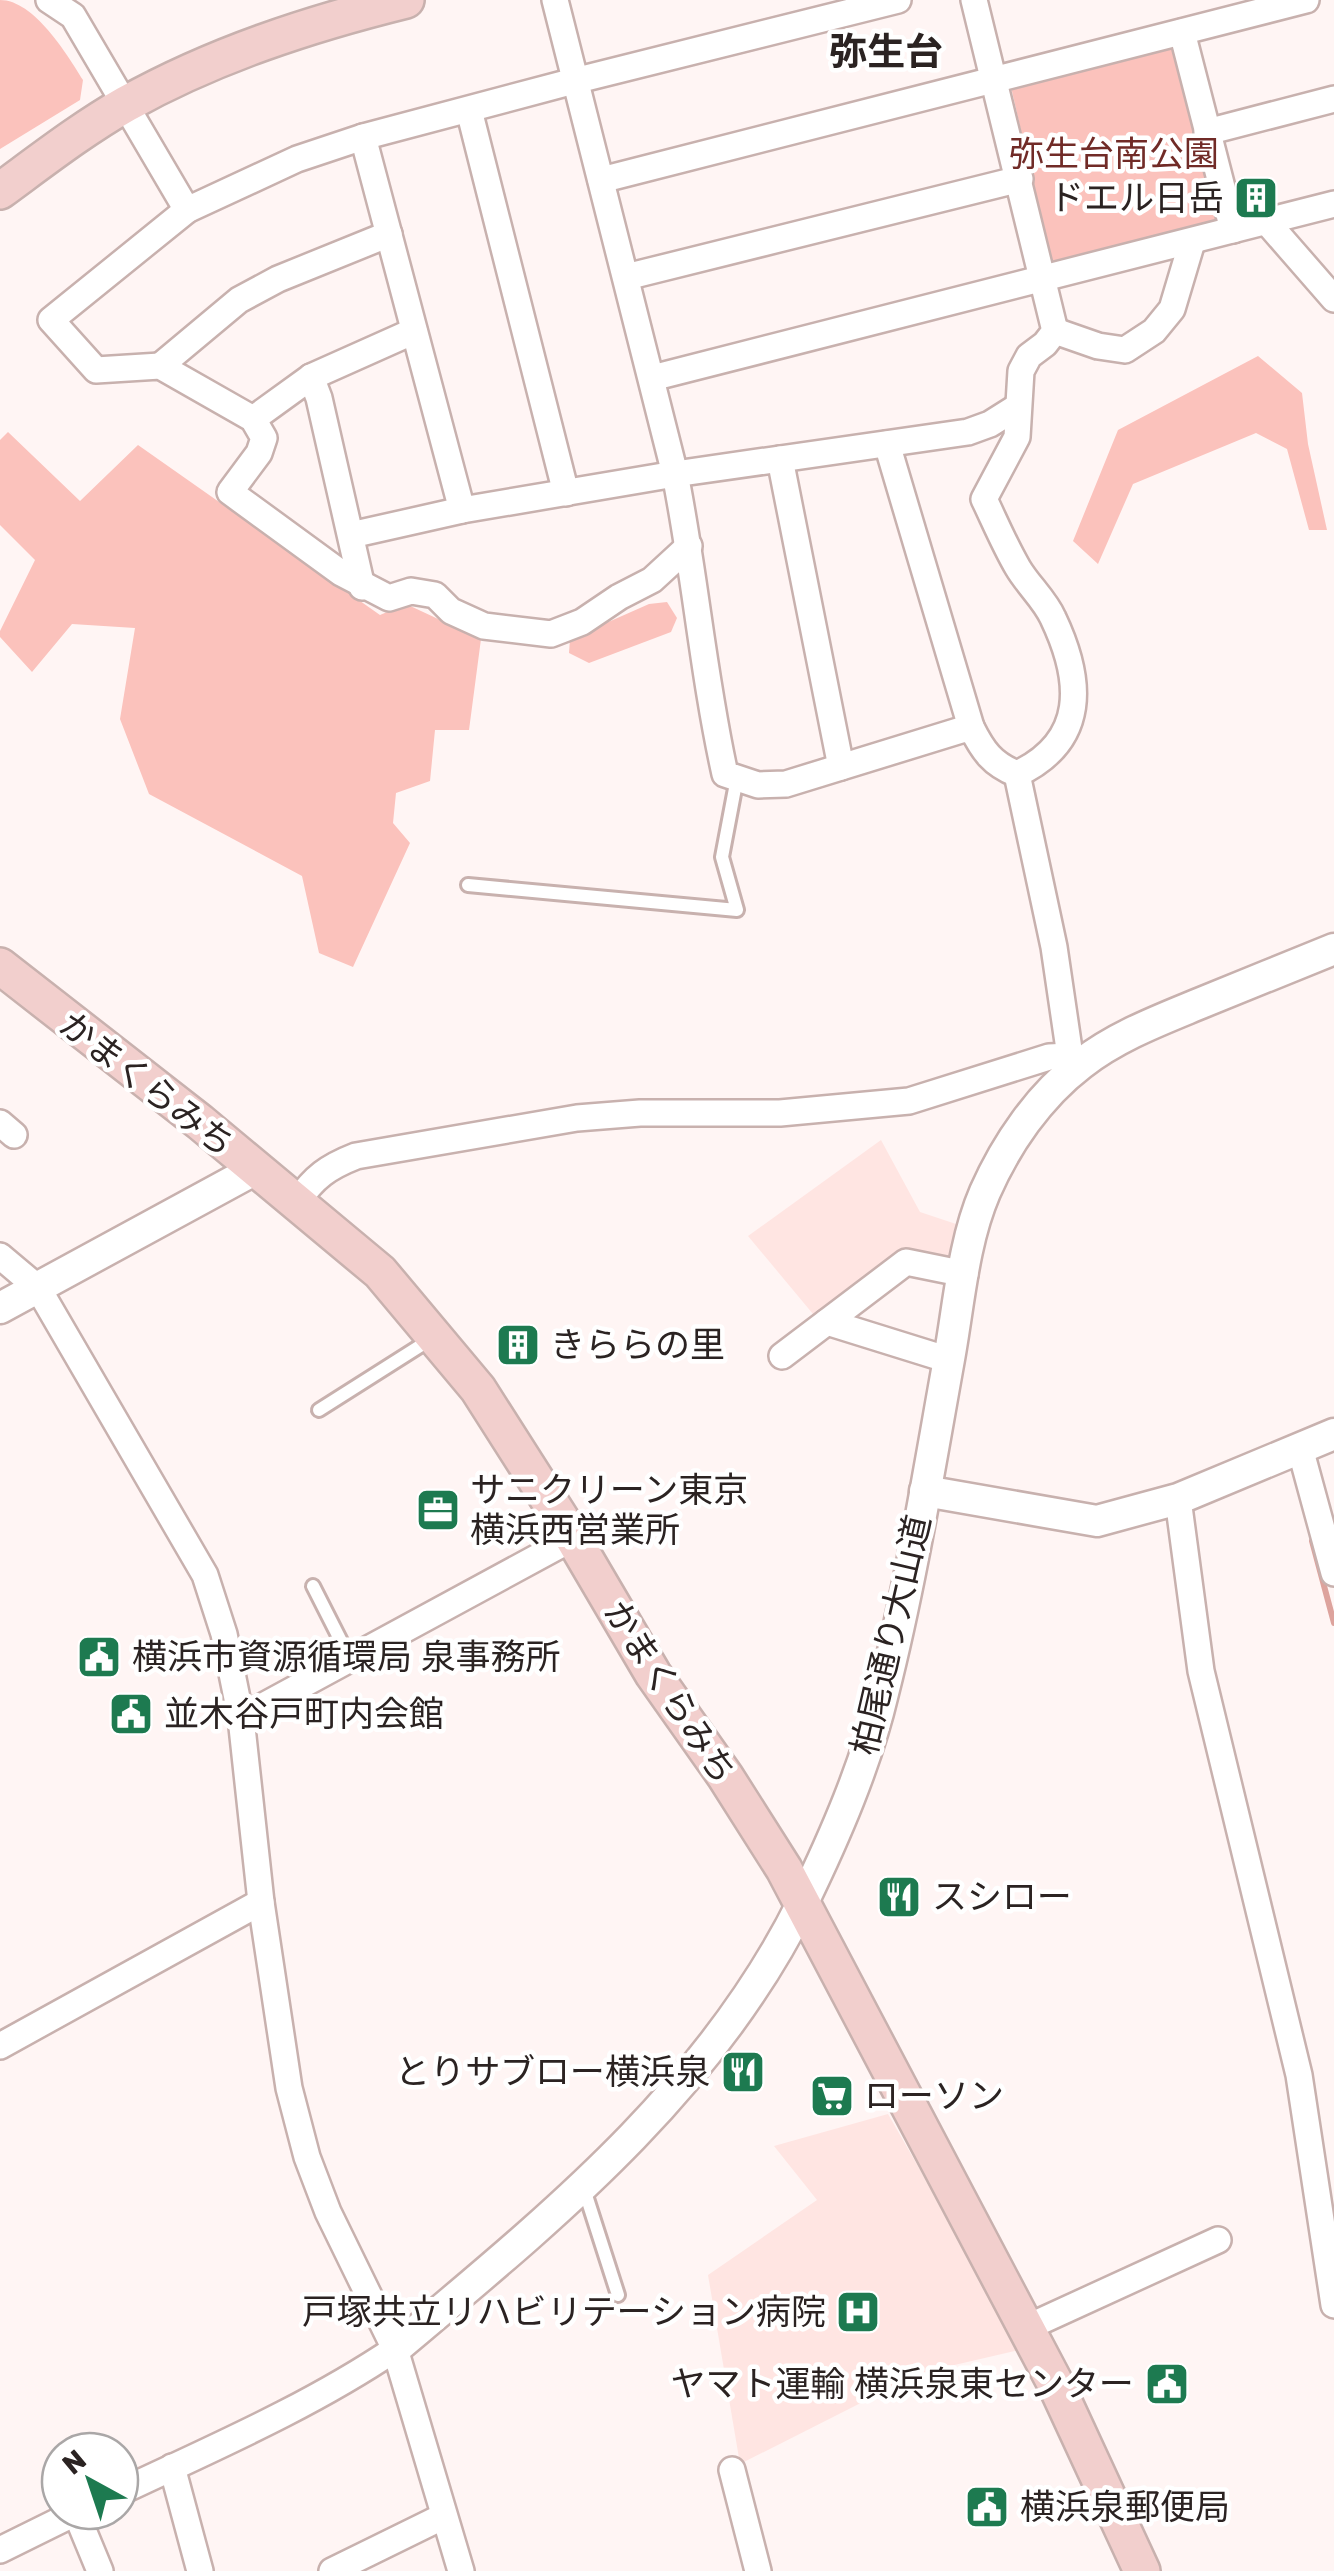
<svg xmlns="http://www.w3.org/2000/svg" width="1334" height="2571" font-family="Rubik,'Noto Sans JP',sans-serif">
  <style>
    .built { fill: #ffe5e2 }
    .green { fill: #fbc2bc }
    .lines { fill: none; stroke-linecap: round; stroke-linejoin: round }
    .stream { stroke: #dda39d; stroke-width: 6 }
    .service-casing { stroke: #c8b1ae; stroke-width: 18 }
    .minor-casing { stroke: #c8b1ae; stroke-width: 30 }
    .tertiary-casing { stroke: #c8b1ae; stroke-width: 35 }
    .secondary-casing { stroke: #c8b1ae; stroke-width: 40 }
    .service { stroke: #fff; stroke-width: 12 }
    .minor { stroke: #fff; stroke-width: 25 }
    .tertiary { stroke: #fff; stroke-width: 30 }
    .secondary { stroke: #f2cfcd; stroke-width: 35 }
    .labels { text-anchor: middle; stroke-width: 9; stroke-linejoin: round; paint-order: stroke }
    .park-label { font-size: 35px; fill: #712b27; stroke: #fff }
    .poi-label { font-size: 35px; fill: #2b2322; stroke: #fff; text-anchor: start }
    .street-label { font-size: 35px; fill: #2b2322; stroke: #fff }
    .neighbourhood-label { font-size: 38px; font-weight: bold; fill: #2b2322; stroke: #fff }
  </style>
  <rect width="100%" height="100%" fill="#fff5f4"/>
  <g class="built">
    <polygon points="881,1140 920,1212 959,1225 949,1262 908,1250 818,1320 748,1236"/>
    <polygon points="888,2114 1023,2349 920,2373 740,2464 708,2275 817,2200 774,2146"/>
  </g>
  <g class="green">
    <path d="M0,0C34,0 67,54 83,80L80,100L0,149Z"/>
    <polygon points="1175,47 1219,221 1051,263 1011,87"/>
    <polygon points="1258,356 1302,393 1308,444 1327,530 1309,530 1287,449 1256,433 1133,484 1098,564 1073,541 1118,430"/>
    <polygon points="8,432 80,501 138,445 380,615 406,604 481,639 469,730 435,730 430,781 396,793 393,823 410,843 353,967 319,953 302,876 149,794 120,719 135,628 72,624 32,672 0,637 0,631 35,560 0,525 0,440"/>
    <polygon points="667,602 677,618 671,632 589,663 569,653 570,639 649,604"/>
  </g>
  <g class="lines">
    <polyline class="stream" points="1312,1541 1334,1623"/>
    <defs>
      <g id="service">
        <polyline points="468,885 737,910 722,857 737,778"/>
        <polyline points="319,1410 431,1339"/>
        <polyline points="313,1586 350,1659"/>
        <polyline points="584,2189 618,2295"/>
      </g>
      <g id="minor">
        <polyline points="49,0 73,16 187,210"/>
        <path d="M555,0L675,474C695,574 703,675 725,774L758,785L786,784L971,727C983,751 992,764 1017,774C1087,741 1083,681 1053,618C1045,600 1028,585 1018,568C1005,546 995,522 984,499L1017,437L1021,371L1029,356L1045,344L1055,331L974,0"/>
        <polyline points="1182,32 1233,230"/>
        <polyline points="469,110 566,493"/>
        <polyline points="1207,132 1334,99"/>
        <polyline points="363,137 462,510 675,474 968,432 990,424 1017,407"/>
        <polyline points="601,180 1306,0"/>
        <polyline points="1266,221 1334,299"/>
        <polyline points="626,277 1020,179"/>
        <polyline points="1055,331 1098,346 1125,350 1154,331 1172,309 1192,242"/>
        <polyline points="160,366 239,300 278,279 389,234"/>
        <polyline points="311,377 319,398 362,587"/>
        <polyline points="652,378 1334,204"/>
        <polyline points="253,419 311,377 414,331"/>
        <polyline points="887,444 971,727"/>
        <polyline points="780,459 841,767"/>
        <polyline points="351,535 462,510"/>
        <polyline points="689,546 652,580 619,597 582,622 551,634 484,626 451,611 435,595 411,591 389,598 341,573 230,492 259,453 264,438 253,419 160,366 96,370 51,320 187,210 297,159 363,137 574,81 898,0"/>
        <polyline points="1017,774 1054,947 1070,1056 1080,1065"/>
        <polyline points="0,1123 14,1135"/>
        <path d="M297,1202C314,1177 328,1167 356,1156L577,1118L640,1113H780L909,1101L1049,1057L1070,1056"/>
        <polyline points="0,1256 38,1288 205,1575 224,1634 241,1718 261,1902 289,2088 307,2157 328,2212 395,2349 461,2571"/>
        <polyline points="827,1322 949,1360"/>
        <polyline points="782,1356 906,1262 965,1274"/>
        <polyline points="1300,1448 1334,1573"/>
        <polyline points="1178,1499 1201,1671 1299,2075 1334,2305"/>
        <polyline points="241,1718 573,1538"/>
        <polyline points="0,2046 261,1902"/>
        <polyline points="1026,2328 1218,2240"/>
        <polyline points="172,2467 200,2571"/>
        <polyline points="732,2470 758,2571"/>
        <path d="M120,2492C213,2448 309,2407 395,2349"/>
        <polyline points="76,2513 100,2571"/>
        <polyline points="0,2550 79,2511"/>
        <polyline points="332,2571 444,2516"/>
      </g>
      <g id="tertiary">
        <polyline points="0,1308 254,1170"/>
        <polyline points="925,1491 1097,1521 1178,1499 1334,1434"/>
        <path d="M395,2349C552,2217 710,2090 803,1902C835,1836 866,1765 883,1693C911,1583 929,1470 949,1359C959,1304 963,1243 985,1192C1006,1144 1039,1096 1081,1064C1117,1036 1160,1020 1201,1003C1245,985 1290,967 1334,949"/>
      </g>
      <g id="secondary">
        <path d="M0,191C41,161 82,129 126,104C214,55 309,24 406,0"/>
        <polyline points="0,966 200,1122 380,1272 478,1389 573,1538 653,1674 725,1776 784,1869 1055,2383 1142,2571"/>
      </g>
    </defs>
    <use href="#service" class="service-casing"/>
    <use href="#minor" class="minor-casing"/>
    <use href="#tertiary" class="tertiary-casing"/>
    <use href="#secondary" class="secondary-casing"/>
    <use href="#service" class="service"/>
    <use href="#minor" class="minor"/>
    <use href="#tertiary" class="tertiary"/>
    <use href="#secondary" class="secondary"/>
  </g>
  <defs>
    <symbol id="building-square" viewBox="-11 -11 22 22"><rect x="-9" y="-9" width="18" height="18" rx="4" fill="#1d7a50" stroke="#fff"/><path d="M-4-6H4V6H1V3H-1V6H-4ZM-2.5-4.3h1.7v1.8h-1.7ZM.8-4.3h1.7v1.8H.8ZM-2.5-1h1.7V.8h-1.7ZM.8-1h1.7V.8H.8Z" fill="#fff"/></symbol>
    <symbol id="office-square" viewBox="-11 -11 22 22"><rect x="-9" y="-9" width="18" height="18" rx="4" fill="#1d7a50" stroke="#fff"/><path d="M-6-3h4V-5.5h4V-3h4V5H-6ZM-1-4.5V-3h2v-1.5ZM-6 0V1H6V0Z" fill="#fff"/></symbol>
    <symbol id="civic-square" viewBox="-11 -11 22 22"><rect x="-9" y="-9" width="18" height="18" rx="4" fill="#1d7a50" stroke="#fff"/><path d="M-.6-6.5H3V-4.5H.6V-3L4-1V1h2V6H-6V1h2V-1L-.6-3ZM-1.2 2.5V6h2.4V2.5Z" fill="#fff"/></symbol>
    <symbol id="restaurant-square" viewBox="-11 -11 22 22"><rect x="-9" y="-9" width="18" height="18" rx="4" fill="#1d7a50" stroke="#fff"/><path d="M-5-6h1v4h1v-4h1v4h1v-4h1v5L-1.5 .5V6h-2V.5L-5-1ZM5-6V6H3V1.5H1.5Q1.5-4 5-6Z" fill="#fff"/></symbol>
    <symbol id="supermarket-square" viewBox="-11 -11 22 22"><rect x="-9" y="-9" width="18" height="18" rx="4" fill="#1d7a50" stroke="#fff"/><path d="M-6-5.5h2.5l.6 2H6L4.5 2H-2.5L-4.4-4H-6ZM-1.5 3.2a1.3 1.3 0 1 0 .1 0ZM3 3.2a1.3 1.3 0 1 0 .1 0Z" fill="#fff"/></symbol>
    <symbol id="hospital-square" viewBox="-11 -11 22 22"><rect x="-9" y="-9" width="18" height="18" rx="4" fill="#1d7a50" stroke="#fff"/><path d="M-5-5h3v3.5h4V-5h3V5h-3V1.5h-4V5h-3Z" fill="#fff"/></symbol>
  </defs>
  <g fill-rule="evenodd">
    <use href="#building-square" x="1231" y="173" width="50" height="50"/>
    <use href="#building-square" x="493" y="1320" width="50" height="50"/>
    <use href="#office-square" x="413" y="1485" width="50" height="50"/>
    <use href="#civic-square" x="74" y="1632" width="50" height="50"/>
    <use href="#civic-square" x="106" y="1689" width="50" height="50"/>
    <use href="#restaurant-square" x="874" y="1872" width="50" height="50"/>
    <use href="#restaurant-square" x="718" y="2047" width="50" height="50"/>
    <use href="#supermarket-square" x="807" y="2071" width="50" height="50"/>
    <use href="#hospital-square" x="833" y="2287" width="50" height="50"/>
    <use href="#civic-square" x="1142" y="2359" width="50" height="50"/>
    <use href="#civic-square" x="962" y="2482" width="50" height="50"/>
  </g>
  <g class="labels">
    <g class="park-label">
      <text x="1114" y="166">弥生台南公園</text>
    </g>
    <g class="poi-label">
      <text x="1224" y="210" text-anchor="end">ドエル日岳</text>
      <text x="550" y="1357">きららの里</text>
      <text x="470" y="1502">サニクリーン東京<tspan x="470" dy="40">横浜西営業所</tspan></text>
      <text x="132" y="1669">横浜市資源循環局 泉事務所</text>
      <text x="164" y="1726">並木谷戸町内会館</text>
      <text x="932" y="1909">スシロー</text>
      <text x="710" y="2084" text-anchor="end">とりサブロー横浜泉</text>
      <text x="864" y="2108">ローソン</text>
      <text x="826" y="2324" text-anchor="end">戸塚共立リハビリテーション病院</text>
      <text x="1134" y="2396" text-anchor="end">ヤマト運輸 横浜泉東センター</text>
      <text x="1020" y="2519">横浜泉郵便局</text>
    </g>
    <g class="street-label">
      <text transform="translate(147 1084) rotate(38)" y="12">かまくらみち</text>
      <text transform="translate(891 1635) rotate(-77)" y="12">柏尾通り大山道</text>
      <text transform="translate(670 1692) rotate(57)" y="12">かまくらみち</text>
    </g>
    <g class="neighbourhood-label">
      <text x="886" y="65">弥生台</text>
    </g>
  </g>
  <g transform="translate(90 2481) rotate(320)"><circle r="48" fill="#ffffff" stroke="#aaa7a7" stroke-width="2.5"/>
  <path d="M0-8L18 38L0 25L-18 38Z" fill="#1d7a50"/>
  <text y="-15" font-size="28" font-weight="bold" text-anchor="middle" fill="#2b2322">N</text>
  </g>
</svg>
